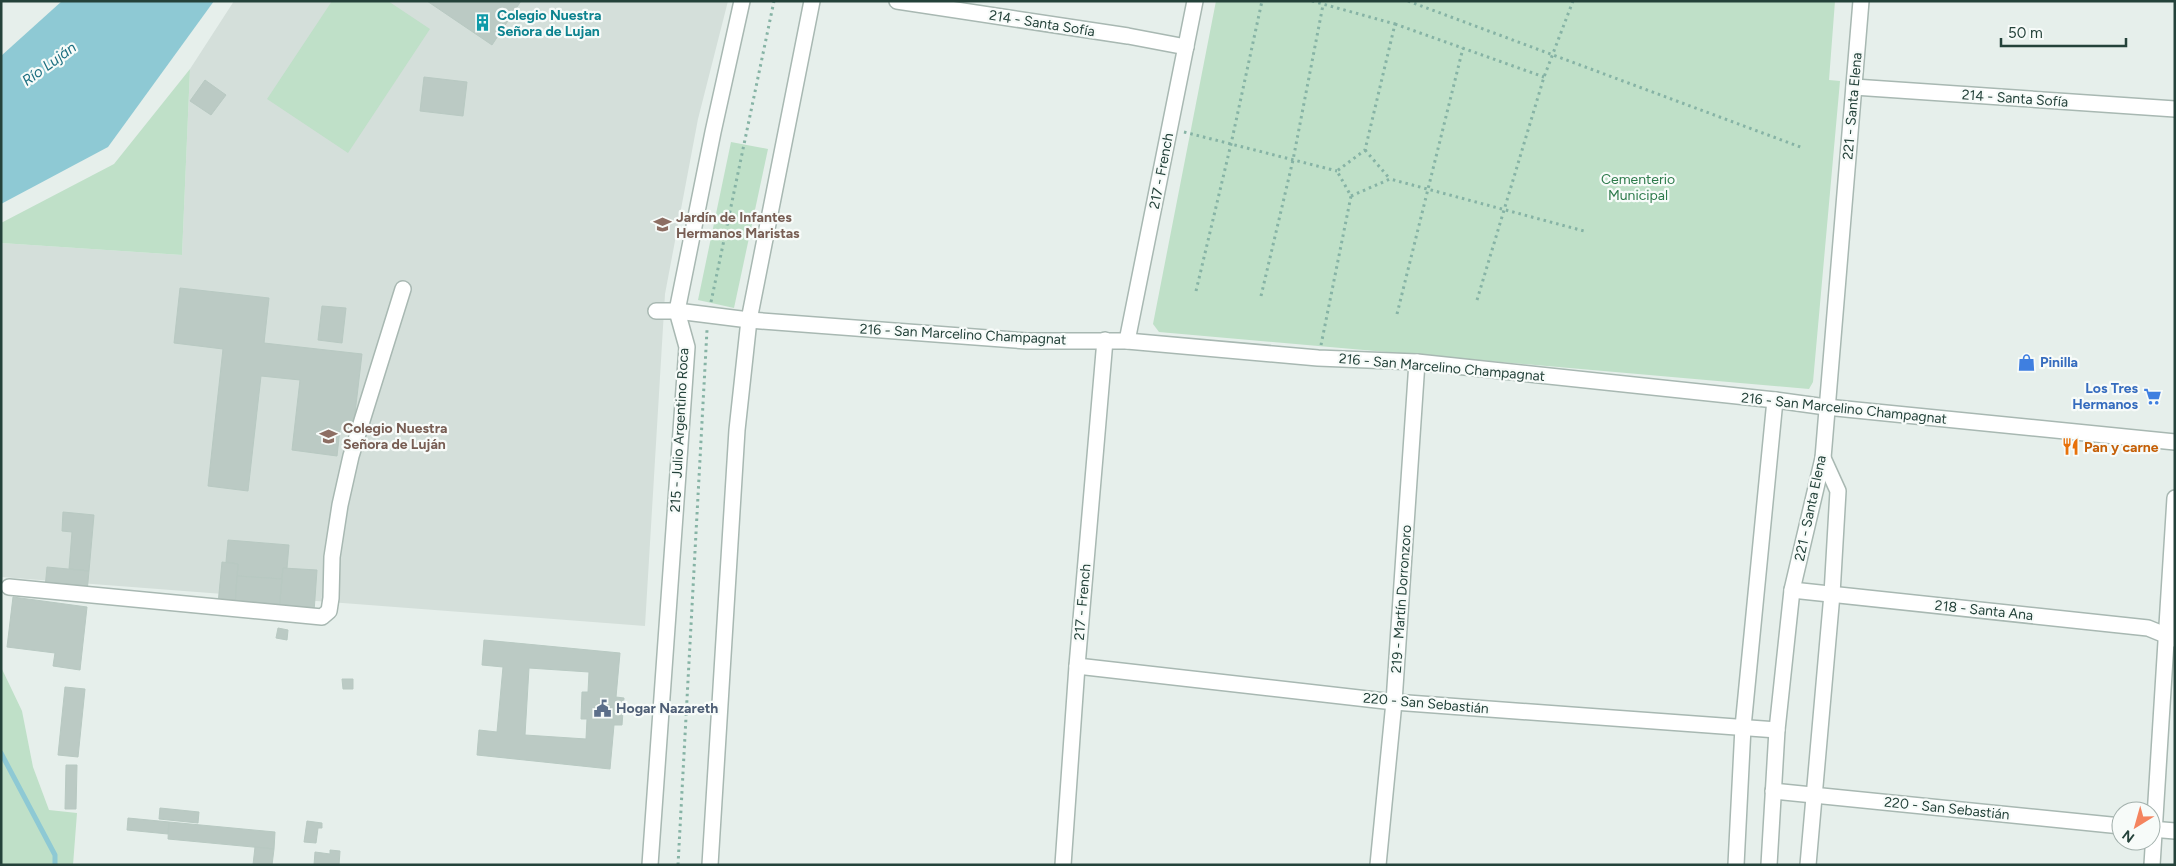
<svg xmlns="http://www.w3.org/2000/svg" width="2176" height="866" font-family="Figtree,sans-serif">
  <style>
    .built { fill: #d4dfda }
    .green { fill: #bfe0c8 }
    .water { fill: #8ec9d4 }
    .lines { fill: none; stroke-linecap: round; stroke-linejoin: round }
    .stream { stroke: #8ec9d4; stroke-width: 5 }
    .building { fill: #bbcac4; stroke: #b8c9c2; fill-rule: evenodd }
    .minor-casing { stroke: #a8b8b2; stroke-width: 18 }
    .path { stroke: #86b3a5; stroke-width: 3; stroke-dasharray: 2.5 4; stroke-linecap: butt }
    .minor { stroke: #fff; stroke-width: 15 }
    .labels { text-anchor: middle; stroke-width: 4.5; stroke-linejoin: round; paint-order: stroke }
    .culture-label { font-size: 14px; font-weight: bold; fill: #0d838f; stroke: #f7fbf9; text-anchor: start }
    .street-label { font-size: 14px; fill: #24423a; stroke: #f7fbf9 }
    .park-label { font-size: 14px; fill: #2d7a4b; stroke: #f7fbf9 }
    .education-label { font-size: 14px; font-weight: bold; fill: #785e54; stroke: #f7fbf9; text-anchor: start }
    .shop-label { font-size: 14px; font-weight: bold; fill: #366cbe; stroke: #f7fbf9; text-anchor: start }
    .food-label { font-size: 14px; font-weight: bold; fill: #c56008; stroke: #f7fbf9; text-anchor: start }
    .service-label { font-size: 14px; font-weight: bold; fill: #4e5e75; stroke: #f7fbf9; text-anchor: start }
    .water-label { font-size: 15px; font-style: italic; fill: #1c6f80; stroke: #f7fbf9 }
  </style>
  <rect width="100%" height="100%" fill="#e6efeb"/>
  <polygon class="built" points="234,1 728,1 698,119 665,294 645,626 1,577 1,243 182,255 190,69"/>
  <g class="green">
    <polygon points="332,1 388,1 430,29 348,153 267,99"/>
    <polygon points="1216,1 1835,1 1829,80 1840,81 1813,382 1809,389 1159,332 1153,324"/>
    <polygon points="190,69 182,255 1,243 1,223 114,164"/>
    <polygon points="731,142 768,149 734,308 698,300"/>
    <polygon points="1,667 22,711 33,767 49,810 77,813 73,865 1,865"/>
  </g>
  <polygon class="water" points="62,1 214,1 108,147 1,204 1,56"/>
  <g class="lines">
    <polyline class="stream" points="1,753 55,855 55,865"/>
  </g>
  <g class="building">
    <polygon points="427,1 521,1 492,45"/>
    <polygon points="424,77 467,82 463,116 420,111"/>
    <polygon points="205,80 226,95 211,115 190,101"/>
    <polygon points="180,288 269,298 264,343 362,354 353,430 340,429 337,456 292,450 300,380 261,376 248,491 208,486 223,349 174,343"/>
    <polygon points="322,306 346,308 342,343 318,340"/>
    <polygon points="63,512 94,515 89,571 69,569 72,532 62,531"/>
    <polygon points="228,540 289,545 287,568 283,568 282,579 237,576 238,564 226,562"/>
    <polygon points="222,562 238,564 235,606 218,604"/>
    <polygon points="47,567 89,571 87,592 45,588"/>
    <polygon points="283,568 317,570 314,612 279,609"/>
    <polygon points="237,576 282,579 279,610 235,606"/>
    <polygon points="13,597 87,607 80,670 53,666 55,653 7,647"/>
    <polygon points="278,628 288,630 287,640 276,638"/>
    <path d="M484,640L620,653L616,697L624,698L622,725H614L610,769L477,755L479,730L497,732L503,667L482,665ZM529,668L589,672L588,692H582L581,719H587L586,739L525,735Z"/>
    <polygon points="342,679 353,679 353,689 343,689"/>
    <polygon points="65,687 85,689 78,757 58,755"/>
    <polygon points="66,765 77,765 76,809 65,809"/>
    <polygon points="160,808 199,812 198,823 159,819"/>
    <polygon points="128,818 169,822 168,834 127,830"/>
    <polygon points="307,821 322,823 322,828 318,828 316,843 304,842"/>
    <polygon points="169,822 275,832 274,849 168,839"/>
    <polygon points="255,847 274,849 272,865 253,865"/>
    <polygon points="330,850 340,851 339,865 314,865 315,852 330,854"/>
  </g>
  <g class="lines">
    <defs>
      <g id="minor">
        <polyline points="897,1 1128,36 1186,47"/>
        <polyline points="1854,87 2175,109"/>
        <polyline points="656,311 677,311 749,320 1027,341 1127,341 1318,358 1417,362 1775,400 1826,407 2175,442"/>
        <polyline points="1127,341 1195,1"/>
        <polyline points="9,587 322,617 329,611 331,598 332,557 340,505 351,456 403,289"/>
        <polyline points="1792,590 2148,628 2175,639"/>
        <polyline points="1077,666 1394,702 1777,730"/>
        <polyline points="1773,791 2121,826"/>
        <polyline points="2151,829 2175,831"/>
        <polyline points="650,865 687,347 677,311 713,132 742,1"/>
        <polyline points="710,865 737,430 749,320 812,1"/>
        <polyline points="1063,865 1077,666 1105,340"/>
        <polyline points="1378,865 1394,702 1417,362"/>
        <polyline points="1736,865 1743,727 1775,400"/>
        <polyline points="1769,865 1777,730 1792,590 1823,458 1861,1"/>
        <polyline points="1808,865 1832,594 1838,491 1823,458"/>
        <polyline points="2152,865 2175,498"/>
      </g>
    </defs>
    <use href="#minor" class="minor-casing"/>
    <g class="path">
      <polyline points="1312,1 1395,24 1365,150 1337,171 1351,196 1321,345"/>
      <polyline points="1408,1 1803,148"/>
      <polyline points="1395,24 1544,77"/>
      <polyline points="1184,132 1337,171"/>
      <polyline points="1365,150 1390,179"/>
      <polyline points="1351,196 1390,179 1584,231"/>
      <polyline points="1196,291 1231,144 1262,1"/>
      <polyline points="1261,296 1293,160 1323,5"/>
      <polyline points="1477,300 1544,77 1573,1"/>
      <polyline points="711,302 774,1"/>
      <polyline points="1397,314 1463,48"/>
      <polyline points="678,865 707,330"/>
    </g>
    <use href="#minor" class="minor"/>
  </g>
  <defs>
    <symbol id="building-bare" viewBox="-9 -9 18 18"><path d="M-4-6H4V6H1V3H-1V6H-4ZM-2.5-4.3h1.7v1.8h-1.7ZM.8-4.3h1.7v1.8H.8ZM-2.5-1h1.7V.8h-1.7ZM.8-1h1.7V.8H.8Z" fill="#0f9aa8" stroke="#f7fbf9" stroke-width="2.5" paint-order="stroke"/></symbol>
    <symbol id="school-bare" viewBox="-9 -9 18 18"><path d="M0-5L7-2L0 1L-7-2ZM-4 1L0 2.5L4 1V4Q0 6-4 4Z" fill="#8d6e63" stroke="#f7fbf9" stroke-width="2.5" paint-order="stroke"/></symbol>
    <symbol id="shop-bare" viewBox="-9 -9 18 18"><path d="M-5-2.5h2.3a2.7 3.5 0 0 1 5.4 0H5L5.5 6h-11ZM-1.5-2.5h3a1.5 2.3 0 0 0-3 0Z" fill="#3f7fe0" stroke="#f7fbf9" stroke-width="2.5" paint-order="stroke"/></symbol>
    <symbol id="supermarket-bare" viewBox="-9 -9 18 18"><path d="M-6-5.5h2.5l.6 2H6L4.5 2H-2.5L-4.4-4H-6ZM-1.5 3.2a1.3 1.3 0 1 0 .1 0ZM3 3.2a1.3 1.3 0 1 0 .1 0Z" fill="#3f7fe0" stroke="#f7fbf9" stroke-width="2.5" paint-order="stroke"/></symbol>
    <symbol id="restaurant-bare" viewBox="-9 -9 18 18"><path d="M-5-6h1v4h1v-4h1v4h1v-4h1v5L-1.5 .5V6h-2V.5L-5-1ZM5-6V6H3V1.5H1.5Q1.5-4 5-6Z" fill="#e8710a" stroke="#f7fbf9" stroke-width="2.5" paint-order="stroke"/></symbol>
    <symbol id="civic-bare" viewBox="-9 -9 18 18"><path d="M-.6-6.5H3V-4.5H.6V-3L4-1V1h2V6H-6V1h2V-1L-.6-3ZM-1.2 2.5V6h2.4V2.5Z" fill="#5c6f8a" stroke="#f7fbf9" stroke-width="2.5" paint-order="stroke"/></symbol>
  </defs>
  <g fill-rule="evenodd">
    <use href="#building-bare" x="470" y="10" width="25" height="25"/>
    <use href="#school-bare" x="650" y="212" width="25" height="25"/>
    <use href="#shop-bare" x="2014" y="350" width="25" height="25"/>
    <use href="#supermarket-bare" x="2140" y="384" width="25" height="25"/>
    <use href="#school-bare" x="316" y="424" width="25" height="25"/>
    <use href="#restaurant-bare" x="2058" y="434" width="25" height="25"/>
    <use href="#civic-bare" x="590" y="696" width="25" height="25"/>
  </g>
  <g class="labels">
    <g class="culture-label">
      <text x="497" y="20">Colegio Nuestra<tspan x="497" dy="16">Señora de Lujan</tspan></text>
    </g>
    <g class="street-label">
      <text transform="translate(1042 23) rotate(9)" y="5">214 - Santa Sofía</text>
      <text transform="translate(2015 98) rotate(4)" y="5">214 - Santa Sofía</text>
      <text transform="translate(1852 106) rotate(-85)" y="5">221 - Santa Elena</text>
      <text transform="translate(1161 171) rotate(-79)" y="5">217 - French</text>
      <text transform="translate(963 334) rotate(3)" y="5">216 - San Marcelino Champagnat</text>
      <text transform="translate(1442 367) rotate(5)" y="5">216 - San Marcelino Champagnat</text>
      <text transform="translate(1844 408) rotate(6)" y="5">216 - San Marcelino Champagnat</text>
      <text transform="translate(679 430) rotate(-87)" y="5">215 - Julio Argentino Roca</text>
      <text transform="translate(1810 508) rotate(-78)" y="5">221 - Santa Elena</text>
      <text transform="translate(1401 599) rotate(-86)" y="5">219 - Martín Dorronzoro</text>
      <text transform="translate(1082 602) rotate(-85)" y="5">217 - French</text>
      <text transform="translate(1984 610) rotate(6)" y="5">218 - Santa Ana</text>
      <text transform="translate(1426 703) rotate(5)" y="5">220 - San Sebastián</text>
      <text transform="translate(1947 808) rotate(6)" y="5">220 - San Sebastián</text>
    </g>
    <g class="park-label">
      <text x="1638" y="184">Cementerio<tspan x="1638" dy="16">Municipal</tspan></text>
    </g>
    <g class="education-label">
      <text x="676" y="222">Jardín de Infantes<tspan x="676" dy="16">Hermanos Maristas</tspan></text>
      <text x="343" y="433">Colegio Nuestra<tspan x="343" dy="16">Señora de Luján</tspan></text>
    </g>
    <g class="shop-label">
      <text x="2040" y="367">Pinilla</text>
      <text x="2138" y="393" text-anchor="end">Los Tres<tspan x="2138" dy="16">Hermanos</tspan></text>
    </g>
    <g class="food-label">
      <text x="2084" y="452">Pan y carne</text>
    </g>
    <g class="service-label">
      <text x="616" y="713">Hogar Nazareth</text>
    </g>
    <g class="water-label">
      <text transform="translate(49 64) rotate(-36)" y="5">Río Luján</text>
    </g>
  </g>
  <rect width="2176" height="866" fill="none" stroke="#24423a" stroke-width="5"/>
  <g transform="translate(2136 826) rotate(217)"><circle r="24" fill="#f7fbf9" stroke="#a3b1ad"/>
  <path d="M0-4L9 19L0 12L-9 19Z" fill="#f4845f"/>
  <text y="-8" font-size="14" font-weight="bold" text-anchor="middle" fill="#24423a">N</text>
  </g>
  <path d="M2001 38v8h125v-8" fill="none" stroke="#24423a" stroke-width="2.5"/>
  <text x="2008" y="38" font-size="15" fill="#24423a" stroke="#f7fbf9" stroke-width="4" paint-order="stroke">50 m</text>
</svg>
